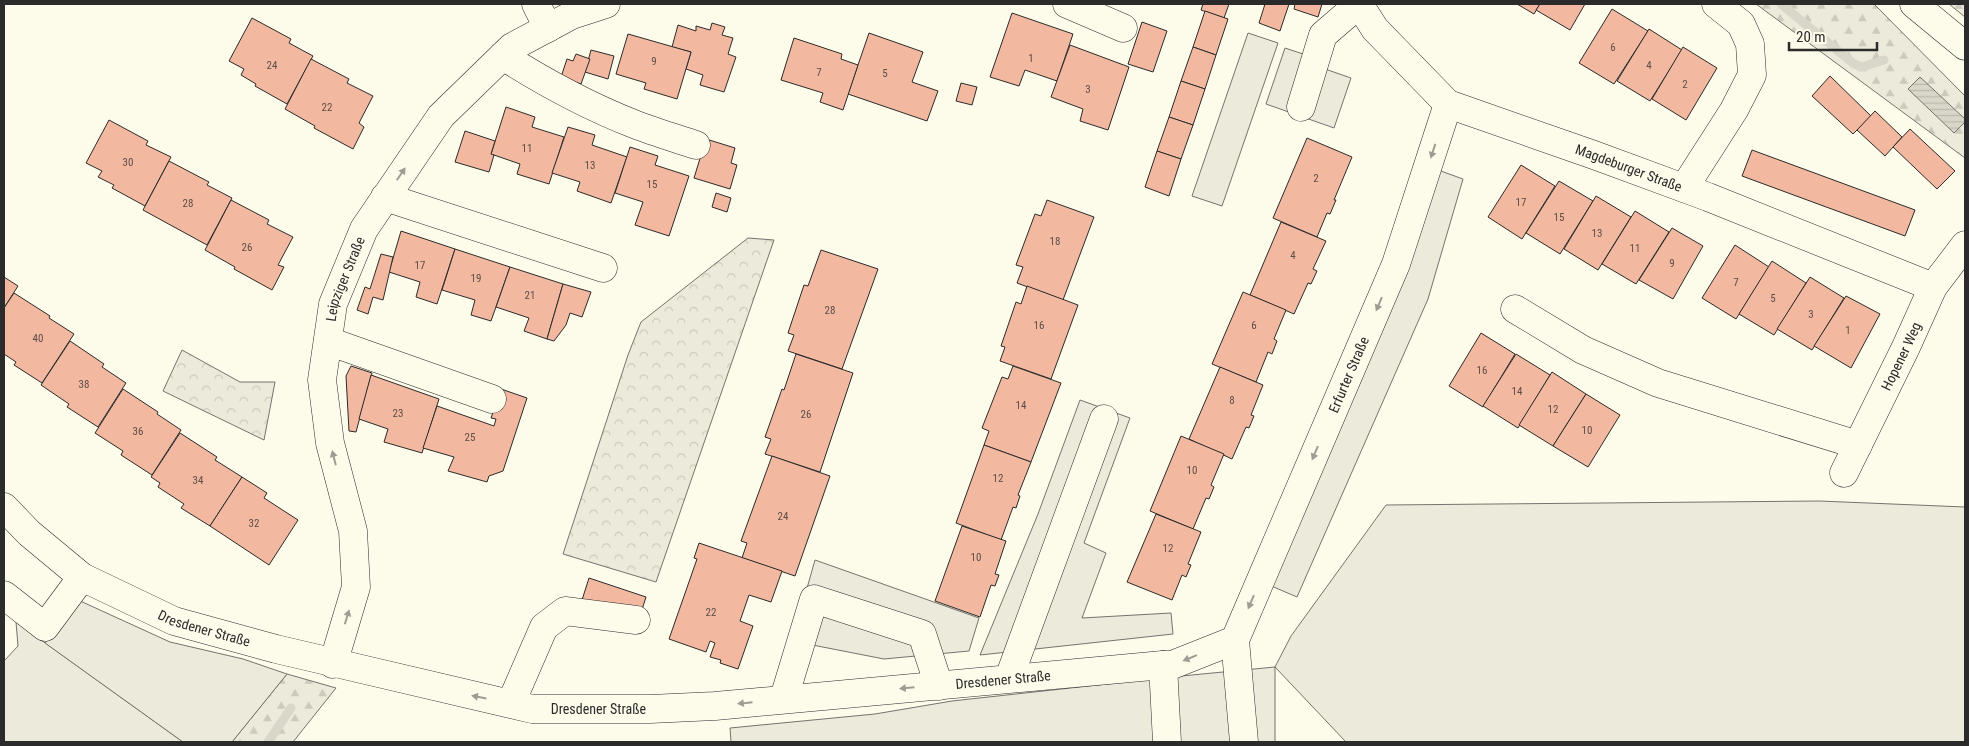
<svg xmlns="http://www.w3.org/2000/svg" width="1969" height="746" font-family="'Roboto Condensed',sans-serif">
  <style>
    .grass { fill: #ecebdb; stroke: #74746e }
    .forest { fill: url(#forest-firs); stroke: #74746e }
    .park { fill: url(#park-crowns); stroke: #74746e }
    .parking { fill: #eceadb; stroke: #74746e }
    .water { fill: url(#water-rules); stroke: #74746e }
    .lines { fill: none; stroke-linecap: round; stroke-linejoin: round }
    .stream { stroke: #d8d7c9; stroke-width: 9 }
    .building { fill: #f2b8a0; stroke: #2b2b2b }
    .minor-casing { stroke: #2b2b2b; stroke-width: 29 }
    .major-casing { stroke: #2b2b2b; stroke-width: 29 }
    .minor { stroke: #fdfbea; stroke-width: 28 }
    .major { stroke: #fdfbea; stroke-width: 28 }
    .oneway { fill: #9e9d94 }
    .labels { text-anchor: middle; stroke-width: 4; stroke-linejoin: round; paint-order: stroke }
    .number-label { font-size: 11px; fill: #5d4e48 }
    .street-label { font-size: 14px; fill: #2b2b2b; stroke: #fdfbea }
  </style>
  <defs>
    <pattern id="forest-firs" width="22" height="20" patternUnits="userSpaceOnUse" patternTransform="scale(1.25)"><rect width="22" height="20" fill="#ecebdb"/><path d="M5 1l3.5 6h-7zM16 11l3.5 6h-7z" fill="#cbcabc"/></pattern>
    <pattern id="park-crowns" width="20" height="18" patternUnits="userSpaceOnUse" patternTransform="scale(1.25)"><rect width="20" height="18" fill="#ecebdb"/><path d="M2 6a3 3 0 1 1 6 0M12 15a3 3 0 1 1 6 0" fill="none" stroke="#cbcabc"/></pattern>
    <pattern id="water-rules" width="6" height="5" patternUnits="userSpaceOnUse" patternTransform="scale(1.25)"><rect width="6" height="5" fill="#d8d7c9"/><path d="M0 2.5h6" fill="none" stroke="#bab9ad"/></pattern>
  </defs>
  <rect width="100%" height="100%" fill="#fdfbea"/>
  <g class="grass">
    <polygon points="1819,501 1965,507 1965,742 1346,742 1275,667 1291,636 1386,505"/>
    <polygon points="16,622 183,742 4,742 4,661 18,646"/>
  </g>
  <g class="forest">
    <polygon points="1756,4 1874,4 1965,96 1965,158"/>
    <polygon points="1949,4 1965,4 1965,17"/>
    <polygon points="287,674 336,688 293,742 232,742"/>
  </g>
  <g class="park">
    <polygon points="748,238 774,240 656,582 563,554 628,355 641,322"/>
    <polygon points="182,350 240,382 275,382 264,440 163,391"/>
  </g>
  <g class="parking">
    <polygon points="1248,33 1278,43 1222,206 1192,196"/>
    <polygon points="1285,48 1327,62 1325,69 1351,78 1334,128 1266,104"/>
    <polygon points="1438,170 1463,179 1428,299 1297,597 1269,585"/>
    <polygon points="1080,400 1130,418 1084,543 1106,553 1082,618 1171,613 1173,634 980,655 1038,514"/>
    <polygon points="815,560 979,618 969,651 884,659 792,641"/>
    <polygon points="78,600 170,642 243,659 287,674 232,742 183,742 45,643"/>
    <polygon points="1275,667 1275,742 731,742 730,728 875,714 952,701 1171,677"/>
  </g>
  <polygon class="water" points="1920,77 1965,119 1965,122 1954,133 1908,89"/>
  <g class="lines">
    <g class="stream">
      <polyline points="1781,4 1854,64 1862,67 1884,60"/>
      <polyline points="268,742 291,708"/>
    </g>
  </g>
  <g class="building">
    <polygon points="1203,4 1229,4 1224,18 1201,10"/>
    <polygon points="1265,4 1289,4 1280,31 1259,23"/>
    <polygon points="1295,4 1322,4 1318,17 1294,9"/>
    <polygon points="1517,4 1540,4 1534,14"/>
    <polygon points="1540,4 1585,4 1570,30 1536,10"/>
    <polygon points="1612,9 1648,31 1614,84 1579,63"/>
    <polygon points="1205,11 1228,19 1216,55 1193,47"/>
    <polygon points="1012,13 1073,34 1057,81 1025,70 1019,86 990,77"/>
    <polygon points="252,18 291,39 289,43 313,56 287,104 255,86 256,84 241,75 244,69 229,61"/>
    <polygon points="1142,22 1167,31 1153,72 1128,64"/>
    <polygon points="712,23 725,27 722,35 733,38 728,54 736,57 724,92 700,85 703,75 686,69 691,52 672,47 678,25 696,31 696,26 710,30"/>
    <polygon points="1649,29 1682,50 1650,101 1617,81"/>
    <polygon points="869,33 923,52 912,82 938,91 927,121 848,94"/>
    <polygon points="628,34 691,52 677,99 644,89 646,83 616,74"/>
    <polygon points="794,38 842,54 841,59 858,65 843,110 820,102 823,93 781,80"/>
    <polygon points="1070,45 1129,67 1108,130 1080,121 1083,109 1051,97"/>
    <polygon points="1193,47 1216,55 1205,89 1181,81"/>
    <polygon points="1683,47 1717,68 1686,120 1652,99"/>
    <polygon points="591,50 614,56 608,79 585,72"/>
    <polygon points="576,54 590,59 581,84 561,77 567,59 573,61"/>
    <polygon points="311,59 349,79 347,83 373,96 359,123 364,127 353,149 314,128 315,126 285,109"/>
    <polygon points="1830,76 1871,116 1853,134 1812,96"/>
    <polygon points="1181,81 1205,89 1193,125 1169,117"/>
    <polygon points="961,83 977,87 972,105 956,101"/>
    <polygon points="506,107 535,117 532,127 564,137 549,184 517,174 520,164 491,154"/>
    <polygon points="1875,111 1902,137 1885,156 1857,130"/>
    <polygon points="1169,117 1193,125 1181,159 1157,151"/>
    <polygon points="109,120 148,141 146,145 171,157 145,206 112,188 114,185 98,177 102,171 86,163"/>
    <polygon points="568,127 595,135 592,145 627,157 611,203 577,191 580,182 552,173"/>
    <polygon points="1910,129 1955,171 1937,189 1893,147"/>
    <polygon points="465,131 495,141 491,154 494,155 489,172 455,162"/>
    <polygon points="1307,138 1352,157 1334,200 1336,200 1330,214 1327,213 1317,237 1273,218"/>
    <polygon points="706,139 735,148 731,163 737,165 730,189 694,178"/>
    <polygon points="630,147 658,156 655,165 689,176 669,236 635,225 643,202 615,193"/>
    <polygon points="1752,150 1915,210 1905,236 1742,176"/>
    <polygon points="1157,151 1181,159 1169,196 1145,187"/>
    <polygon points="169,161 209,182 207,185 232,198 207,245 143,210"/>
    <polygon points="1521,165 1555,186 1522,239 1488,217"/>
    <polygon points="1559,181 1593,201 1560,254 1526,233"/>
    <polygon points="716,193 731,198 727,212 712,207"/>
    <polygon points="1596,196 1631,217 1598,270 1564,249"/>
    <polygon points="231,200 269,220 267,224 293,237 278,265 284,267 272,290 234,269 235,267 205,250"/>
    <polygon points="1047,200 1094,217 1063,300 1017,283 1023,267 1016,265 1035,214 1041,216"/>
    <polygon points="1635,211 1669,232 1636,284 1602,264"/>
    <polygon points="1281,222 1326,241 1313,269 1317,271 1311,284 1308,283 1294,314 1250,295"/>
    <polygon points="1672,228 1703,246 1673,299 1639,280"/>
    <polygon points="401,231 455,249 437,304 416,297 420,282 389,272"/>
    <polygon points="1735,245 1769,267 1736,319 1702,298"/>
    <polygon points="455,249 510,267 491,321 471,315 475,300 442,290"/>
    <polygon points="821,250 878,269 842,369 788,351 794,335 788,333 804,285 808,286"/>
    <polygon points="381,254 393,257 383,300 373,297 368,314 357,310 365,287 370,289"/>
    <polygon points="1772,261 1806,283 1774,335 1739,314"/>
    <polygon points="510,267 563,284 547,339 524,331 529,318 496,307"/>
    <polygon points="4,277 18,286 4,308"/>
    <polygon points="1810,277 1844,298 1812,350 1777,329"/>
    <polygon points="563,284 591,292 582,317 570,313 566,325 554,341 547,339"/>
    <polygon points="1027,286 1078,305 1051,379 1000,361 1005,347 1001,346 1016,302 1021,304"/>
    <polygon points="1243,292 1286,310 1274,339 1277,341 1272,354 1268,352 1256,382 1212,364"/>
    <polygon points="14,293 50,316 49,318 74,334 42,383 14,365 16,362 4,354 4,308"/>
    <polygon points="1846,296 1880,314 1851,368 1814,346"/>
    <polygon points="1481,333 1515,354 1483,407 1449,386"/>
    <polygon points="70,341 104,364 102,367 126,383 98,427 67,407 69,404 41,385"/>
    <polygon points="796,354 853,373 820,472 765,454 771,439 765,437 782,389 784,390"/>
    <polygon points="1516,354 1550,375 1518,428 1483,406"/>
    <polygon points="351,366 372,373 356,432 349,431 346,376"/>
    <polygon points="1013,366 1061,383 1031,462 984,445 989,431 982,428 1002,377 1008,379"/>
    <polygon points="1220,367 1263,385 1251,415 1254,416 1249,428 1246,427 1232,459 1189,439"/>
    <polygon points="1552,372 1586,394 1553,446 1519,425"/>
    <polygon points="371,375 439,399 422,453 384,442 388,429 359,419"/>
    <polygon points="123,389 158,412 157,414 181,430 152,475 121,455 123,451 95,433"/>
    <polygon points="501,389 527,398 503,471 489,476 487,482 448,471 454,457 423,448 437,406 494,426 496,419 491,418"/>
    <polygon points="1586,394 1620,415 1588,467 1553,446"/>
    <polygon points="180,433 217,457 215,460 242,477 210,526 181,508 184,504 158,487 160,483 151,477"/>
    <polygon points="1181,436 1224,454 1211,485 1214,487 1209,499 1206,498 1193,529 1150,511"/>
    <polygon points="984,445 1031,462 1018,495 1020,496 1016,508 1013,507 1001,540 956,523"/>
    <polygon points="772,456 830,476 795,576 742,558 747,543 741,541"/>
    <polygon points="242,477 267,493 264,498 298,520 269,565 210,526"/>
    <polygon points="1156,514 1201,532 1188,564 1191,565 1186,577 1182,575 1172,600 1127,582"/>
    <polygon points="962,526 1006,541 995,574 999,575 995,586 991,585 980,617 935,601"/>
    <polygon points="699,543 782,571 771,602 749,595 740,621 753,626 738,669 720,663 721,660 710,657 715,643 710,641 706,652 669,639 697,559 694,558"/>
    <polygon points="589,578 646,597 639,619 582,600"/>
  </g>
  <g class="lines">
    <defs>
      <g id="minor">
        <polyline points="536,4 548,28"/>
        <polyline points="1067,4 1123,28"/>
        <path id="s1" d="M1359,4L1375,29L1448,104L1594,155L1708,197L1933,287"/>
        <path d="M503,56C544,82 588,106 634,124C654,132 675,138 696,145"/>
        <polyline points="1301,107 1323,35 1359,4"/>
        <polyline points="1684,188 1734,110 1752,75 1750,44 1741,24 1716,4"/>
        <polyline points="385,197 603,268"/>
        <polyline points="1515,309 1583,350 1658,383 1858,445"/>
        <polyline points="328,341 492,399"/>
        <path id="s2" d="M1844,473L1906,347L1933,287L1965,245"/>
        <path id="s3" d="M4,507L29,533L82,577L174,621L276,649L532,709H650L715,706L1163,665H1172L1235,640"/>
        <polyline points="4,595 45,627 82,577"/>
        <path id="s4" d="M333,664L356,587L353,531L330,443L322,380L333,304L364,229L441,116L512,47L572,15L606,4"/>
        <polyline points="1163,665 1167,742"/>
        <polyline points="1009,678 1104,419"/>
        <polyline points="784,698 814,599 922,634 939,686"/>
        <polyline points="511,703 544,627 565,611 636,620"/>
        <path id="s5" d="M1244,742L1235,640L1396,264L1448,104"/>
      </g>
      <polyline id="major" points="1914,4 1965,46"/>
    </defs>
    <use href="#minor" class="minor-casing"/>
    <use href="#major" class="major-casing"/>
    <use href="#minor" class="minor"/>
    <use href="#major" class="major"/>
  </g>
  <defs><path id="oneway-solid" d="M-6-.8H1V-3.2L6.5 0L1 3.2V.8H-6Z" transform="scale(1.25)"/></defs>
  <g class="oneway">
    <use href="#oneway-solid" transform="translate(1433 151) rotate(108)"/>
    <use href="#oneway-solid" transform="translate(401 174) rotate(-56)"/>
    <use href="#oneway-solid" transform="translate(1379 304) rotate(113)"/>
    <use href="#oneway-solid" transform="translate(1315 453) rotate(113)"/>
    <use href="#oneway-solid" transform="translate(334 458) rotate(-104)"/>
    <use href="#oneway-solid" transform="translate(1251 602) rotate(113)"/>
    <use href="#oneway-solid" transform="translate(347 617) rotate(-73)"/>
    <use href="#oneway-solid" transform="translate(1190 658) rotate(158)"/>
    <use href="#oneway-solid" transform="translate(907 688) rotate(175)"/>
    <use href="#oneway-solid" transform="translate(479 697) rotate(-169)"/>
    <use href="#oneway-solid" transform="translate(745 703) rotate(174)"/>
  </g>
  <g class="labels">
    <g class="number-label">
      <text x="1613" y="51">6</text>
      <text x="1031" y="62">1</text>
      <text x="654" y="65">9</text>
      <text x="272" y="69">24</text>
      <text x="1649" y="69">4</text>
      <text x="819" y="76">7</text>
      <text x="885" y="77">5</text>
      <text x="1685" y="88">2</text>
      <text x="1088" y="93">3</text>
      <text x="327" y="111">22</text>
      <text x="527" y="152">11</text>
      <text x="128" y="166">30</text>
      <text x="590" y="169">13</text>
      <text x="1316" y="182">2</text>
      <text x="652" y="188">15</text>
      <text x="1521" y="206">17</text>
      <text x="188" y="207">28</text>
      <text x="1559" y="221">15</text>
      <text x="1597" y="237">13</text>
      <text x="1055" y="245">18</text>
      <text x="247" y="251">26</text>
      <text x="1635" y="252">11</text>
      <text x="1293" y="259">4</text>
      <text x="1672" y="267">9</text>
      <text x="420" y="269">17</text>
      <text x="476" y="282">19</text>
      <text x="1736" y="286">7</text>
      <text x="530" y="299">21</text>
      <text x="1773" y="302">5</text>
      <text x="830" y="314">28</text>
      <text x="1811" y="318">3</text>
      <text x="1039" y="329">16</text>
      <text x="1254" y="329">6</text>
      <text x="1848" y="334">1</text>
      <text x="38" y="342">40</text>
      <text x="1482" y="374">16</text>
      <text x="84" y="388">38</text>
      <text x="1517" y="395">14</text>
      <text x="1232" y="404">8</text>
      <text x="1021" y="409">14</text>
      <text x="1553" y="413">12</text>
      <text x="398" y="417">23</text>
      <text x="806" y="418">26</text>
      <text x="1587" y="434">10</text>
      <text x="138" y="435">36</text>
      <text x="470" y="441">25</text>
      <text x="1192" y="474">10</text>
      <text x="998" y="482">12</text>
      <text x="198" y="484">34</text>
      <text x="783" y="520">24</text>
      <text x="254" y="527">32</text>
      <text x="1168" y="552">12</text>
      <text x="976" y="561">10</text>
      <text x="711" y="616">22</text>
    </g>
    <g class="street-label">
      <text dy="5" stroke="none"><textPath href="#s1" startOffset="326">Magdeburger Straße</textPath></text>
      <text dy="5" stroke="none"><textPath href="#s4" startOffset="395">Leipziger Straße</textPath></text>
      <text dy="5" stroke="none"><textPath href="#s2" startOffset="130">Hopener Weg</textPath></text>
      <text dy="5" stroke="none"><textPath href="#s5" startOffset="391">Erfurter Straße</textPath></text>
      <text dy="5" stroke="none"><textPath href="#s3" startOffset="238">Dresdener Straße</textPath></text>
      <text dy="5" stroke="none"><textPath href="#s3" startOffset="1048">Dresdener Straße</textPath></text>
      <text dy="5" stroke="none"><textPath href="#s3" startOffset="642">Dresdener Straße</textPath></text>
    </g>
  </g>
  <rect width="1969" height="746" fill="none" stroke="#2b2b2b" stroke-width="10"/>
  <path d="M1789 42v8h88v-8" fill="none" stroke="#2b2b2b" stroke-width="2.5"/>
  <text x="1796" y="42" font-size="15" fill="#2b2b2b" stroke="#fdfbea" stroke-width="4" paint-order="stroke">20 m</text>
</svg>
